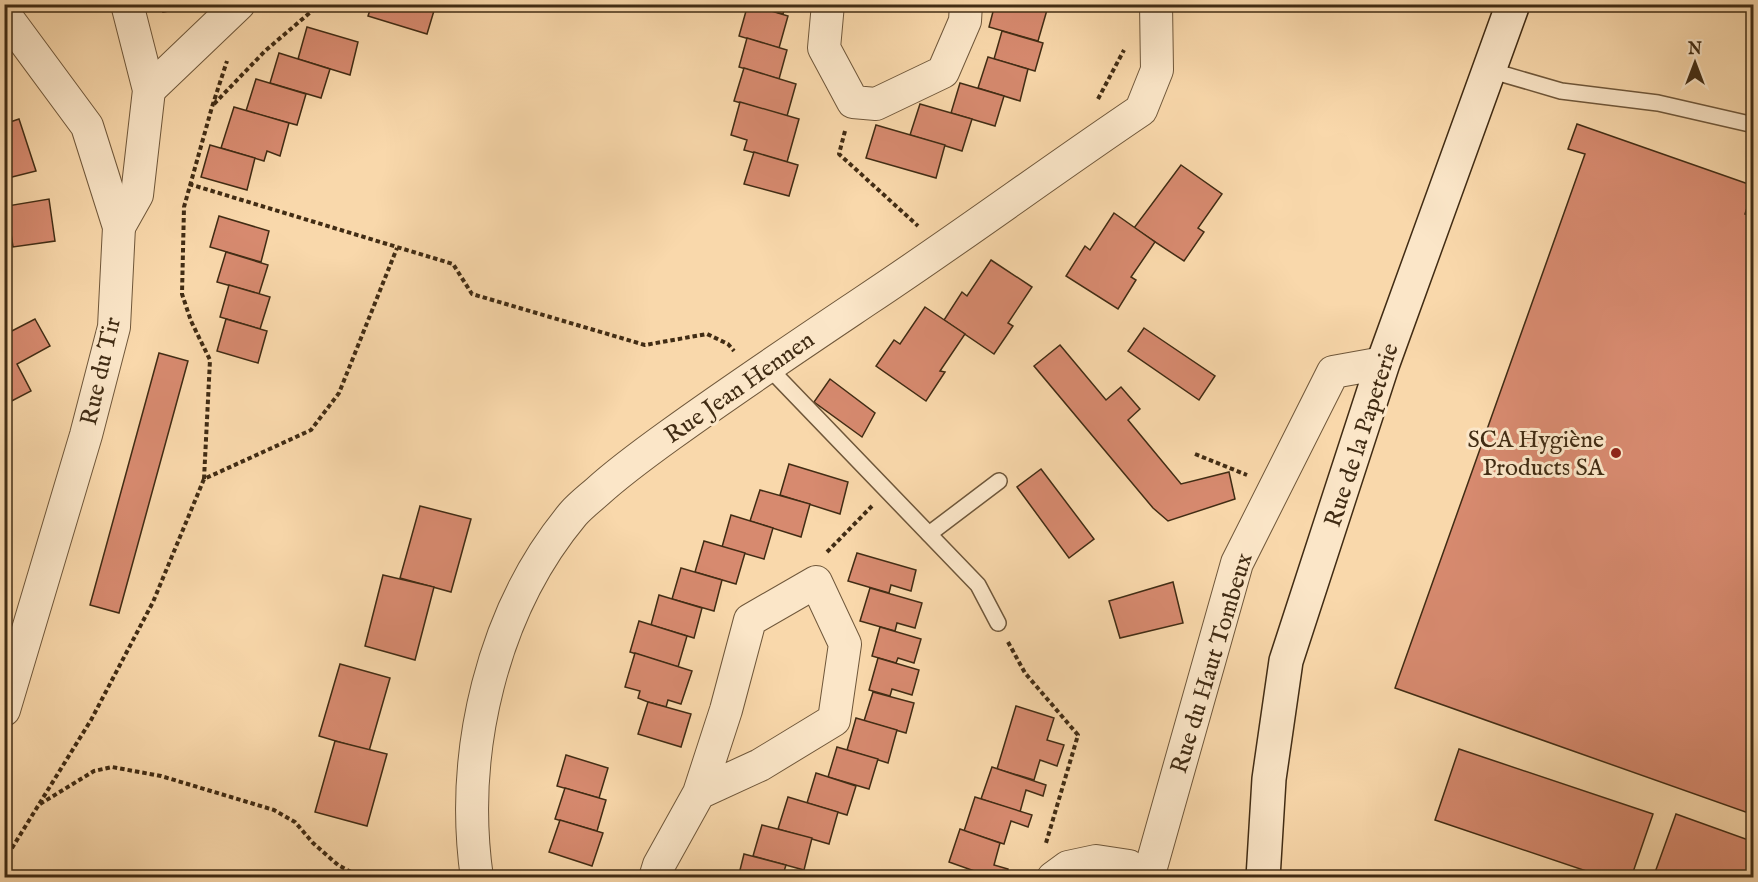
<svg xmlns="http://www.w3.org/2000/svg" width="1758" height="882" font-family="'IM FELL English',serif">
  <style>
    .building { fill: #d78a6f; stroke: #412c14; stroke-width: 1.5 }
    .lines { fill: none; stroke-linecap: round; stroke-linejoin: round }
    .lane-casing { stroke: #6f573a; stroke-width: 18 }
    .street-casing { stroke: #6f573a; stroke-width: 34 }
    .secondary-casing { stroke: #412c14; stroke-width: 36 }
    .path { stroke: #412c14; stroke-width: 4; stroke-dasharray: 4.5 3; stroke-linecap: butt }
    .lane { stroke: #fbe6c8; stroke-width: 15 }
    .street { stroke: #fbe6c8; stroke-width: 32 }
    .secondary { stroke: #fbe6c8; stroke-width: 33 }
    .poi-dot { fill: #8f2418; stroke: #fbe6c8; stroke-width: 2 }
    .labels { text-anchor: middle; stroke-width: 6; stroke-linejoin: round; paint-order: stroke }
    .street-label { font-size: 24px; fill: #412c14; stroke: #fbe6c8 }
    .poi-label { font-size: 24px; fill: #412c14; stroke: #fbe6c8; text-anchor: end }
  </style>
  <rect width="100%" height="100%" fill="#f9d8ab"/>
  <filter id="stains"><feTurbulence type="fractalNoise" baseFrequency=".00333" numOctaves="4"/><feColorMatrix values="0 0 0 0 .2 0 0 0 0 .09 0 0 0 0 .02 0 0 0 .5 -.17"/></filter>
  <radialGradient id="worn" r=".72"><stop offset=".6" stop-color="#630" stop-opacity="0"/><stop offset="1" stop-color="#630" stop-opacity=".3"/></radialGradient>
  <g class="building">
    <polygon points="372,4 436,4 427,34 368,16"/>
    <polygon points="748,4 788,16 779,48 739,36"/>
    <polygon points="750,4 786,4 783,14"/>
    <polygon points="995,4 1028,4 1047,10 1038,41 989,27"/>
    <polygon points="307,27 358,42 350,75 298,59"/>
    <polygon points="1002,31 1043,43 1035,71 994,59"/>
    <polygon points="747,38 787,50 779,79 739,67"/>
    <polygon points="279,53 330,69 321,98 270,83"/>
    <polygon points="988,57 1028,69 1020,101 978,88"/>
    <polygon points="744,68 796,84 787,116 734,101"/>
    <polygon points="256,79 306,94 297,125 246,111"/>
    <polygon points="960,83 1004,96 995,126 951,113"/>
    <polygon points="740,102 799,119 787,162 744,150 747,140 731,135"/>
    <polygon points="920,104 972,119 962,151 910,135"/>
    <polygon points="234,107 289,123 280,156 267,151 264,161 221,148"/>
    <polygon points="19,119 36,171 4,179 4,124"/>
    <polygon points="1577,124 1754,186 1745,214 1754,217 1754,815 1395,688 1585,154 1568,149"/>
    <polygon points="876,125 945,145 936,178 866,158"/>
    <polygon points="210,145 255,158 247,190 201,177"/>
    <polygon points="754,152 798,165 789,196 744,184"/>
    <polygon points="1181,165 1222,194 1198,228 1204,232 1184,261 1134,228"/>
    <polygon points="49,199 55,241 13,247 7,206"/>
    <polygon points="1114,213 1155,242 1131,277 1136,280 1118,309 1066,276 1085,246 1090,250"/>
    <polygon points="219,216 269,231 261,262 210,247"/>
    <polygon points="226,252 268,265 259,294 217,282"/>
    <polygon points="991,260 1032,287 1008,323 1013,326 994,354 944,320 962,292 967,296"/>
    <polygon points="229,285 270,297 260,329 220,317"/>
    <polygon points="925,307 965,334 940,371 945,372 926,401 876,366 894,340 900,344"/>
    <polygon points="35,319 50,346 17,364 31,391 4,405 4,335"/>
    <polygon points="226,319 267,331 258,363 217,351"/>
    <polygon points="1144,328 1215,376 1199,400 1128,351"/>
    <polygon points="1060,345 1106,400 1121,387 1140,409 1128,420 1181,484 1229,472 1235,499 1168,521 1153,508 1034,366"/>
    <polygon points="159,353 188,361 119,613 90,605"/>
    <polygon points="830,379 875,413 862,437 814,402"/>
    <polygon points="789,464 848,482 840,514 780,495"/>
    <polygon points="1041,469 1094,539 1069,558 1017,487"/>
    <polygon points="760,490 810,504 801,537 750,521"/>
    <polygon points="420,506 471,519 451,592 400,578"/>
    <polygon points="731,515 773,528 764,559 722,547"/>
    <polygon points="704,541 745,553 736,584 695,572"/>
    <polygon points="857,553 916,570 911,591 891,585 889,593 848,581"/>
    <polygon points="681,568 722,580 714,611 672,599"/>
    <polygon points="383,575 434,587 415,660 365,646"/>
    <polygon points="1173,582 1183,623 1120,638 1109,601"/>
    <polygon points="870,588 922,603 915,628 897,623 895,631 860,621"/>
    <polygon points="659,595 702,608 694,638 651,625"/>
    <polygon points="639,621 687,636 678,667 630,652"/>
    <polygon points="880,627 921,639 914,663 898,658 896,663 872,656"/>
    <polygon points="635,653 692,671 681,704 668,700 666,707 648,702 638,698 640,691 625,687"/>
    <polygon points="878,658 919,670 912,695 892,689 890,696 869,690"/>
    <polygon points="340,664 390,678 369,751 319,736"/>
    <polygon points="873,692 914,703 906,733 864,721"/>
    <polygon points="648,702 691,714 681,747 638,734"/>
    <polygon points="1016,706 1054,718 1047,740 1064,745 1057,766 1040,760 1034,780 997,769"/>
    <polygon points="856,718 897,730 888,763 847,750"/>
    <polygon points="335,741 387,754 367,826 315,812"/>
    <polygon points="837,747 878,759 869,789 828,777"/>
    <polygon points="1459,749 1653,814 1631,878 1607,878 1435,820"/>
    <polygon points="566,755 608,768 599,798 557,786"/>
    <polygon points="992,767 1046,785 1043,796 1026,790 1020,812 981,799"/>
    <polygon points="816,773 856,786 847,815 807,803"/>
    <polygon points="565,788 606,800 597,831 555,819"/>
    <polygon points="788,797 838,812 829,844 778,829"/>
    <polygon points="975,797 1032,815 1028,827 1011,821 1004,844 964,831"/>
    <polygon points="1676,814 1754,842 1754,878 1653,878"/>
    <polygon points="560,820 603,833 592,866 549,852"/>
    <polygon points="762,825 812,838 804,870 753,856"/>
    <polygon points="960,829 1000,843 994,865 1008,869 1006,878 994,878 949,862"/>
    <polygon points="744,854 786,865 782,878 738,878"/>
  </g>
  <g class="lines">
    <defs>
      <g id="lane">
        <polyline points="1489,70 1561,91 1658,103 1754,125"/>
        <polyline points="767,366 978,585 998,623"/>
        <polyline points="929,534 999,481"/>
      </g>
      <g id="street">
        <polyline points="828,4 824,48 853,102 876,104 943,72 965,21 966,4"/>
        <polyline points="4,18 11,23 87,126 119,227 114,327 86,435 4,710"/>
        <polyline points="149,90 239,4"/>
        <polyline points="119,227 137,195 149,90 127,4"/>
        <path d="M477,878C459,753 492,611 573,514C580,506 589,499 597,492C620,471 645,453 670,435C735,388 801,344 868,299C960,238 1049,172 1141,110L1157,70L1156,4"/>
        <polyline points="655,878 659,865 699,793 726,710 750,620 816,582 845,644 834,720 760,765 699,793"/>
        <polyline points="1053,878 1068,867 1096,861 1129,866 1145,878"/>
        <polyline points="1148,878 1237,563 1333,372 1383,363"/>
      </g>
      <polyline id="secondary" points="1263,878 1269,779 1286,661 1383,363 1513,4"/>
    </defs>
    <use href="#lane" class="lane-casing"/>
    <use href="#street" class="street-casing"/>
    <use href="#secondary" class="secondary-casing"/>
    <g class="path">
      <polyline points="162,11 190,7"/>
      <polyline points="1098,99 1124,50"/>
      <polyline points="214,104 265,51 320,4"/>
      <polyline points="845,131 839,154 918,226"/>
      <polyline points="189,184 453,264 472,294 645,345 707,334 728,344 734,351"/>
      <polyline points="1195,454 1247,475"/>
      <polyline points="204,479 210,360 191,321 182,294 184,207 212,107 227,61"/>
      <polyline points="827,552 872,506"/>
      <polyline points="1008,642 1025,673 1078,735 1046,843"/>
      <polyline points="40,804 94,771 112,767 161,776 274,810 295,822 313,843 338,865 362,878"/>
      <polyline points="4,861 91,720 153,602 204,479 311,430 339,393 397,248"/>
    </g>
    <use href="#lane" class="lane"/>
    <use href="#street" class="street"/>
    <use href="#secondary" class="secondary"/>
  </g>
  <circle class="poi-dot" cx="1616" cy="453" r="6"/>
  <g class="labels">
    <g class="street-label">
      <text transform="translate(100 371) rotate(-77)" y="8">Rue du Tir</text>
      <text transform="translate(739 387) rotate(-35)" y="8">Rue Jean Hennen</text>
      <text transform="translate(1361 435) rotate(-72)" y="8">Rue de la Papeterie</text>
      <text transform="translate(1211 663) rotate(-73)" y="8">Rue du Haut Tombeux</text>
    </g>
    <g class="poi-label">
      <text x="1604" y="447">SCA Hygiène<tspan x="1604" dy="28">Products SA</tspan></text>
    </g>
  </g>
  <rect width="1758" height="882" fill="none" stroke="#f9d8ab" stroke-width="24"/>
  <rect x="6" y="6" width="1746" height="870" fill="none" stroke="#412c14" stroke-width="3"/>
  <rect x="12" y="12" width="1734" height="858" fill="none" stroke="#412c14" stroke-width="1.5"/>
  <g transform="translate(1695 63)" stroke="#fbe6c8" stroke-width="4.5" paint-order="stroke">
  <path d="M0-4.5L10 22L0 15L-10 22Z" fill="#412c14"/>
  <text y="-9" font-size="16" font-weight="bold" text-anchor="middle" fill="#412c14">N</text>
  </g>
  <rect width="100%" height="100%" filter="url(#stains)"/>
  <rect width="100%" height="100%" fill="url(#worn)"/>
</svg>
